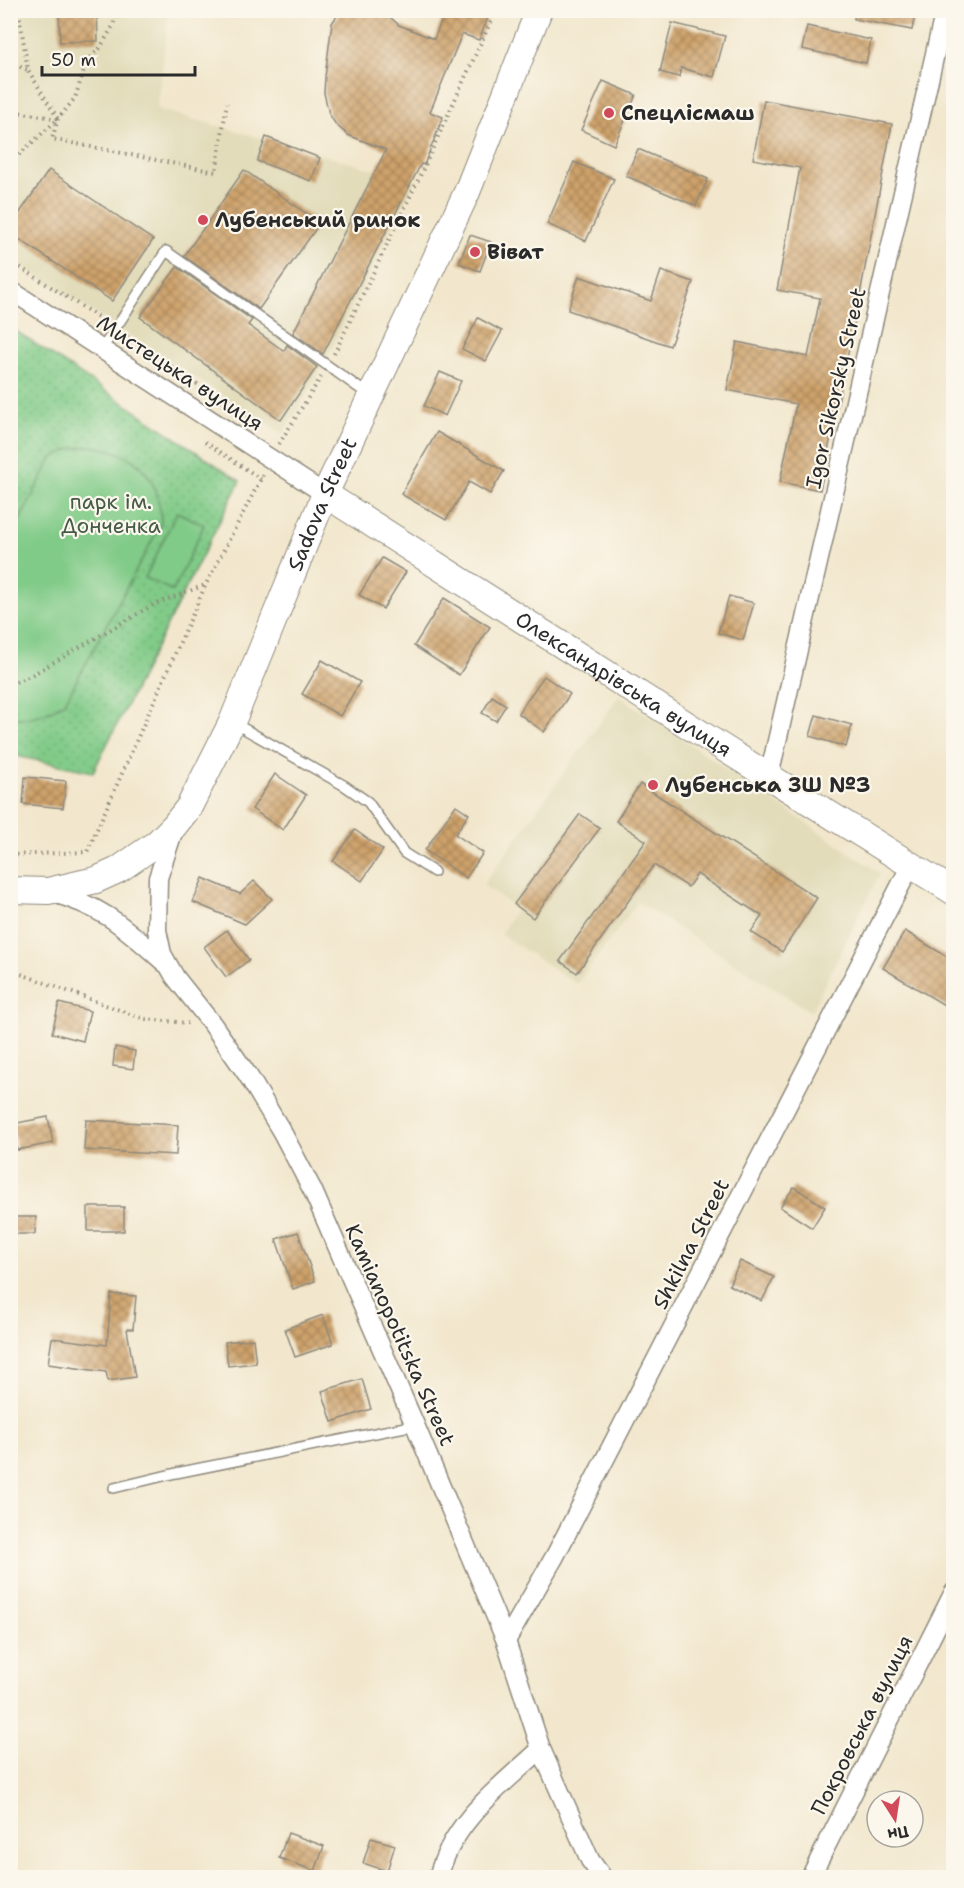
<svg xmlns="http://www.w3.org/2000/svg" width="964" height="1888" font-family="'Shantell Sans',sans-serif">
  <style>
    .built { fill: #e2dcba }
    .park { fill: url(#park-dots); stroke: #567b5a; stroke-width: 1.5 }
    .pitch { fill: #81cb88; stroke: #567b5a; stroke-width: 1.5 }
    .building { fill: url(#building-cross-hatch) }
    .lines { fill: none; stroke-linecap: round; stroke-linejoin: round }
    .service-casing { stroke: #8e897c; stroke-width: 12 }
    .minor-casing { stroke: #8e897c; stroke-width: 21 }
    .secondary-casing { stroke: #8e897c; stroke-width: 28 }
    .path { stroke: #8e897c; stroke-width: 4; stroke-dasharray: 1.5 4.5; stroke-linecap: butt }
    .service { stroke: #fff; stroke-width: 9 }
    .minor { stroke: #fff; stroke-width: 18 }
    .secondary { stroke: #fff; stroke-width: 26 }
    .poi-dot { fill: #d1495b; stroke: #fbf7ec; stroke-width: 2 }
    .labels { text-anchor: middle; stroke-width: 4.5; stroke-linejoin: round; paint-order: stroke }
    .poi-label { font-size: 21px; font-weight: bold; fill: #2b2b2b; stroke: #fbf7ec; text-anchor: start }
    .street-label { font-size: 21px; fill: #2b2b2b; stroke: #fbf7ec }
    .park-label { font-size: 21px; fill: #455b47; stroke: #fbf7ec }
  </style>
  <defs>
    <pattern id="park-dots" width="8" height="8" patternUnits="userSpaceOnUse" patternTransform="scale(1.5)"><rect width="8" height="8" fill="#81cb88"/><path d="M2 2h.1M6 6h.1" fill="none" stroke="#70ae76" stroke-width="1.8" stroke-linecap="round"/></pattern>
    <pattern id="building-cross-hatch" width="8" height="8" patternUnits="userSpaceOnUse" patternTransform="scale(1.5)"><rect width="8" height="8" fill="#cea26b"/><path d="M0 0l8 8M0 8l8-8" fill="none" stroke="#a78458"/></pattern>
  </defs>
  <rect width="100%" height="100%" fill="#fbf7ec"/>
  <filter id="ink" filterUnits="userSpaceOnUse"><feTurbulence type="fractalNoise" baseFrequency=".0167" numOctaves="2"/><feDisplacementMap in="SourceGraphic" scale="12" xChannelSelector="R" yChannelSelector="G"/><feConvolveMatrix kernelMatrix="1 2 1 2 8 2 1 2 1" color-interpolation-filters="sRGB"/></filter>
  <filter id="wash" filterUnits="userSpaceOnUse"><feTurbulence type="fractalNoise" baseFrequency=".008" numOctaves="4" result="noise"/><feDisplacementMap in="SourceGraphic" scale="24" xChannelSelector="R" yChannelSelector="G"/><feGaussianBlur stdDeviation="1.35" result="paint"/><feColorMatrix in="noise" values="0 0 0 0 0 0 0 0 0 0 0 0 0 0 0 0 0 1.4 0 .05"/><feComposite in="paint" operator="in"/></filter>
  <g filter="url(#wash)">
    <rect width="100%" height="100%" fill="#f2e7cd"/>
    <g class="built">
      <polygon points="10,11 169,11 157,109 415,181 319,373 283,434 11,259"/>
      <polygon points="619,696 880,873 811,1012 638,902 577,984 500,934 517,909 483,885"/>
    </g>
    <polygon class="park" points="10,327 240,481 93,772 11,755"/>
    <g class="pitch">
      <path d="M90,446C138,452 160,477 161,524L65,702C48,713 31,721 11,717V537L52,458L71,449Z"/>
      <polygon points="177,512 204,525 173,591 145,578"/>
    </g>
    <g id="blocks">
      <g class="building">
        <polygon points="59,10 97,10 98,41 60,42"/>
        <polygon points="341,10 382,10 399,25 434,39 446,10 491,10 479,40 462,34 430,112 443,117 424,165 421,164 323,354 293,333 386,150 348,135 336,125 329,114 324,93 325,77 332,23"/>
        <polygon points="855,10 916,10 912,30 854,19"/>
        <polygon points="672,23 725,36 714,77 681,68 679,77 660,72"/>
        <polygon points="807,26 871,40 866,63 802,49"/>
        <polygon points="603,81 636,95 614,145 581,130"/>
        <polygon points="764,100 892,124 858,305 820,490 780,482 796,404 727,390 737,342 808,357 820,298 777,290 800,168 753,159"/>
        <polygon points="266,137 320,158 311,181 257,161"/>
        <polygon points="638,149 708,179 696,206 626,176"/>
        <polygon points="574,162 614,179 586,241 547,224"/>
        <polygon points="49,170 153,240 112,301 10,233 10,227"/>
        <polygon points="244,170 320,223 259,309 184,256"/>
        <polygon points="470,235 491,242 480,271 459,263"/>
        <polygon points="177,267 252,320 248,325 284,351 287,345 317,367 281,420 140,317"/>
        <polygon points="661,271 693,282 670,346 568,310 579,276 651,301"/>
        <polygon points="478,318 502,331 486,361 462,349"/>
        <polygon points="440,372 461,381 445,416 424,406"/>
        <polygon points="437,432 504,471 490,494 469,482 446,520 401,494"/>
        <polygon points="382,558 406,572 383,609 359,595"/>
        <polygon points="729,596 754,603 743,640 718,633"/>
        <polygon points="444,598 490,627 459,675 414,646"/>
        <polygon points="322,660 360,682 340,716 302,694"/>
        <polygon points="544,676 570,694 544,732 518,713"/>
        <polygon points="492,696 506,705 496,721 482,713"/>
        <polygon points="816,715 852,725 846,747 810,736"/>
        <polygon points="275,774 306,795 283,830 252,809"/>
        <polygon points="25,777 66,781 63,808 23,804"/>
        <polygon points="640,784 817,898 782,952 751,932 762,916 697,874 688,887 654,865 577,973 560,961 646,841 616,821"/>
        <polygon points="456,805 469,814 455,834 483,853 466,878 425,850"/>
        <polygon points="580,814 600,828 533,918 514,904"/>
        <polygon points="355,830 383,850 362,881 333,861"/>
        <polygon points="203,878 240,894 254,881 272,899 245,924 193,902"/>
        <polygon points="227,930 249,960 226,977 204,947"/>
        <polygon points="905,931 954,961 954,1011 883,968"/>
        <polygon points="59,1003 90,1011 83,1041 52,1033"/>
        <polygon points="115,1047 135,1051 133,1069 113,1066"/>
        <polygon points="48,1117 53,1143 17,1150 12,1124"/>
        <polygon points="86,1120 178,1125 176,1155 84,1150"/>
        <polygon points="794,1187 825,1207 812,1228 780,1207"/>
        <rect x="88" y="1207" width="36" height="24"/>
        <polygon points="10,1217 36,1217 35,1234 10,1234"/>
        <polygon points="298,1232 315,1281 293,1289 276,1239"/>
        <polygon points="740,1261 774,1277 762,1301 729,1285"/>
        <polygon points="111,1294 136,1296 133,1329 127,1329 135,1377 108,1381 106,1372 48,1364 52,1338 107,1345"/>
        <polygon points="323,1315 333,1344 295,1357 285,1329"/>
        <polygon points="253,1339 256,1363 228,1366 225,1342"/>
        <polygon points="362,1379 371,1409 332,1422 322,1391"/>
        <polygon points="288,1833 324,1846 315,1871 279,1858"/>
        <polygon points="371,1838 395,1845 387,1871 363,1863"/>
      </g>
    </g>
  </g>
  <g filter="url(#ink)">
    <use href="#blocks" fill-opacity="0" stroke="#8e897c" stroke-width="1.5"/>
    <g class="lines">
      <defs>
        <g id="service">
          <polyline points="102,349 166,251 369,395"/>
          <polyline points="234,723 345,786 368,802 404,853 434,872"/>
          <polyline points="114,1488 176,1473 415,1425"/>
        </g>
        <g id="minor">
          <polyline points="10,290 325,494"/>
          <polyline points="769,776 945,10"/>
          <polyline points="174,829 158,878 157,930 162,954 175,977 213,1025 249,1077 282,1132 313,1191 415,1425 506,1641 541,1749 590,1860 603,1878"/>
          <path d="M50,892C105,907 124,927 165,963"/>
          <polyline points="506,1641 555,1556 911,865"/>
          <path d="M438,1878C452,1821 500,1787 541,1749"/>
          <polyline points="810,1878 954,1592"/>
        </g>
        <g id="secondary">
          <path id="s1" d="M325,494L725,749L954,892"/>
          <path id="s2" d="M10,890L48,891L96,880L118,870L157,843L174,826L189,807L232,722L325,494L467,192L539,10"/>
        </g>
      </defs>
      <use href="#service" class="service-casing"/>
      <use href="#minor" class="minor-casing"/>
      <use href="#secondary" class="secondary-casing"/>
      <g class="path">
        <polyline points="117,10 113,26 100,48 87,61 75,98 58,119 52,139 216,172 227,103"/>
        <polyline points="10,60 22,68 28,70"/>
        <polyline points="10,107 18,112 58,119"/>
        <polyline points="10,163 58,119 28,70 19,13 16,10"/>
        <polyline points="10,261 106,322"/>
        <polyline points="127,336 247,418"/>
        <polyline points="334,354 420,176 496,10"/>
        <polyline points="205,442 261,479"/>
        <polyline points="279,444 321,377"/>
        <polyline points="10,684 28,677 153,605 205,585"/>
        <polyline points="10,855 87,852 206,584 263,475"/>
        <polyline points="10,970 144,1019 188,1023"/>
      </g>
      <use href="#service" class="service"/>
      <use href="#minor" class="minor"/>
      <use href="#secondary" class="secondary"/>
    </g>
  </g>
  <g class="poi-dot">
    <circle cx="609" cy="113" r="6"/>
    <circle cx="203" cy="220" r="6"/>
    <circle cx="475" cy="252" r="6"/>
    <circle cx="653" cy="785" r="6"/>
  </g>
  <g class="labels">
    <g class="poi-label">
      <text x="621" y="120">Спецлісмаш</text>
      <text x="215" y="227">Лубенський ринок</text>
      <text x="487" y="259">Віват</text>
      <text x="665" y="792">Лубенська ЗШ №3</text>
    </g>
    <g class="street-label">
      <text transform="translate(180 373) rotate(33)" y="7">Мистецька вулиця</text>
      <text transform="translate(836 388) rotate(-77)" y="7">Igor Sikorsky Street</text>
      <text dy="7" stroke="none"><textPath href="#s2" startOffset="538">Sadova Street</textPath></text>
      <text dy="7" stroke="none"><textPath href="#s1" startOffset="354">Олександрівська вулиця</textPath></text>
      <text transform="translate(691 1244) rotate(-63)" y="7">Shkilna Street</text>
      <text transform="translate(400 1335) rotate(66)" y="7">Kamianopotitska Street</text>
      <text transform="translate(862 1725) rotate(-63)" y="7">Покровська вулиця</text>
    </g>
    <g class="park-label">
      <text x="111" y="509">парк ім.<tspan x="111" dy="24">Донченка</tspan></text>
    </g>
  </g>
  <rect width="964" height="1888" fill="none" stroke="#fbf7ec" stroke-width="36"/>
  <g transform="translate(895 1819) rotate(168)"><circle r="28" fill="#fbf7ec" stroke="#a8a59f" stroke-width="1.5"/>
  <path d="M0-4.5L10 22L0 15L-10 22Z" fill="#d1495b"/>
  <text y="-9" font-size="16" font-weight="bold" text-anchor="middle" fill="#2b2b2b">Пн</text>
  </g>
  <path d="M42 66v9h153v-9" fill="none" stroke="#2b2b2b" stroke-width="3"/>
  <text x="51" y="66" font-size="18" fill="#2b2b2b" stroke="#fbf7ec" stroke-width="4.5" paint-order="stroke">50 m</text>
</svg>
